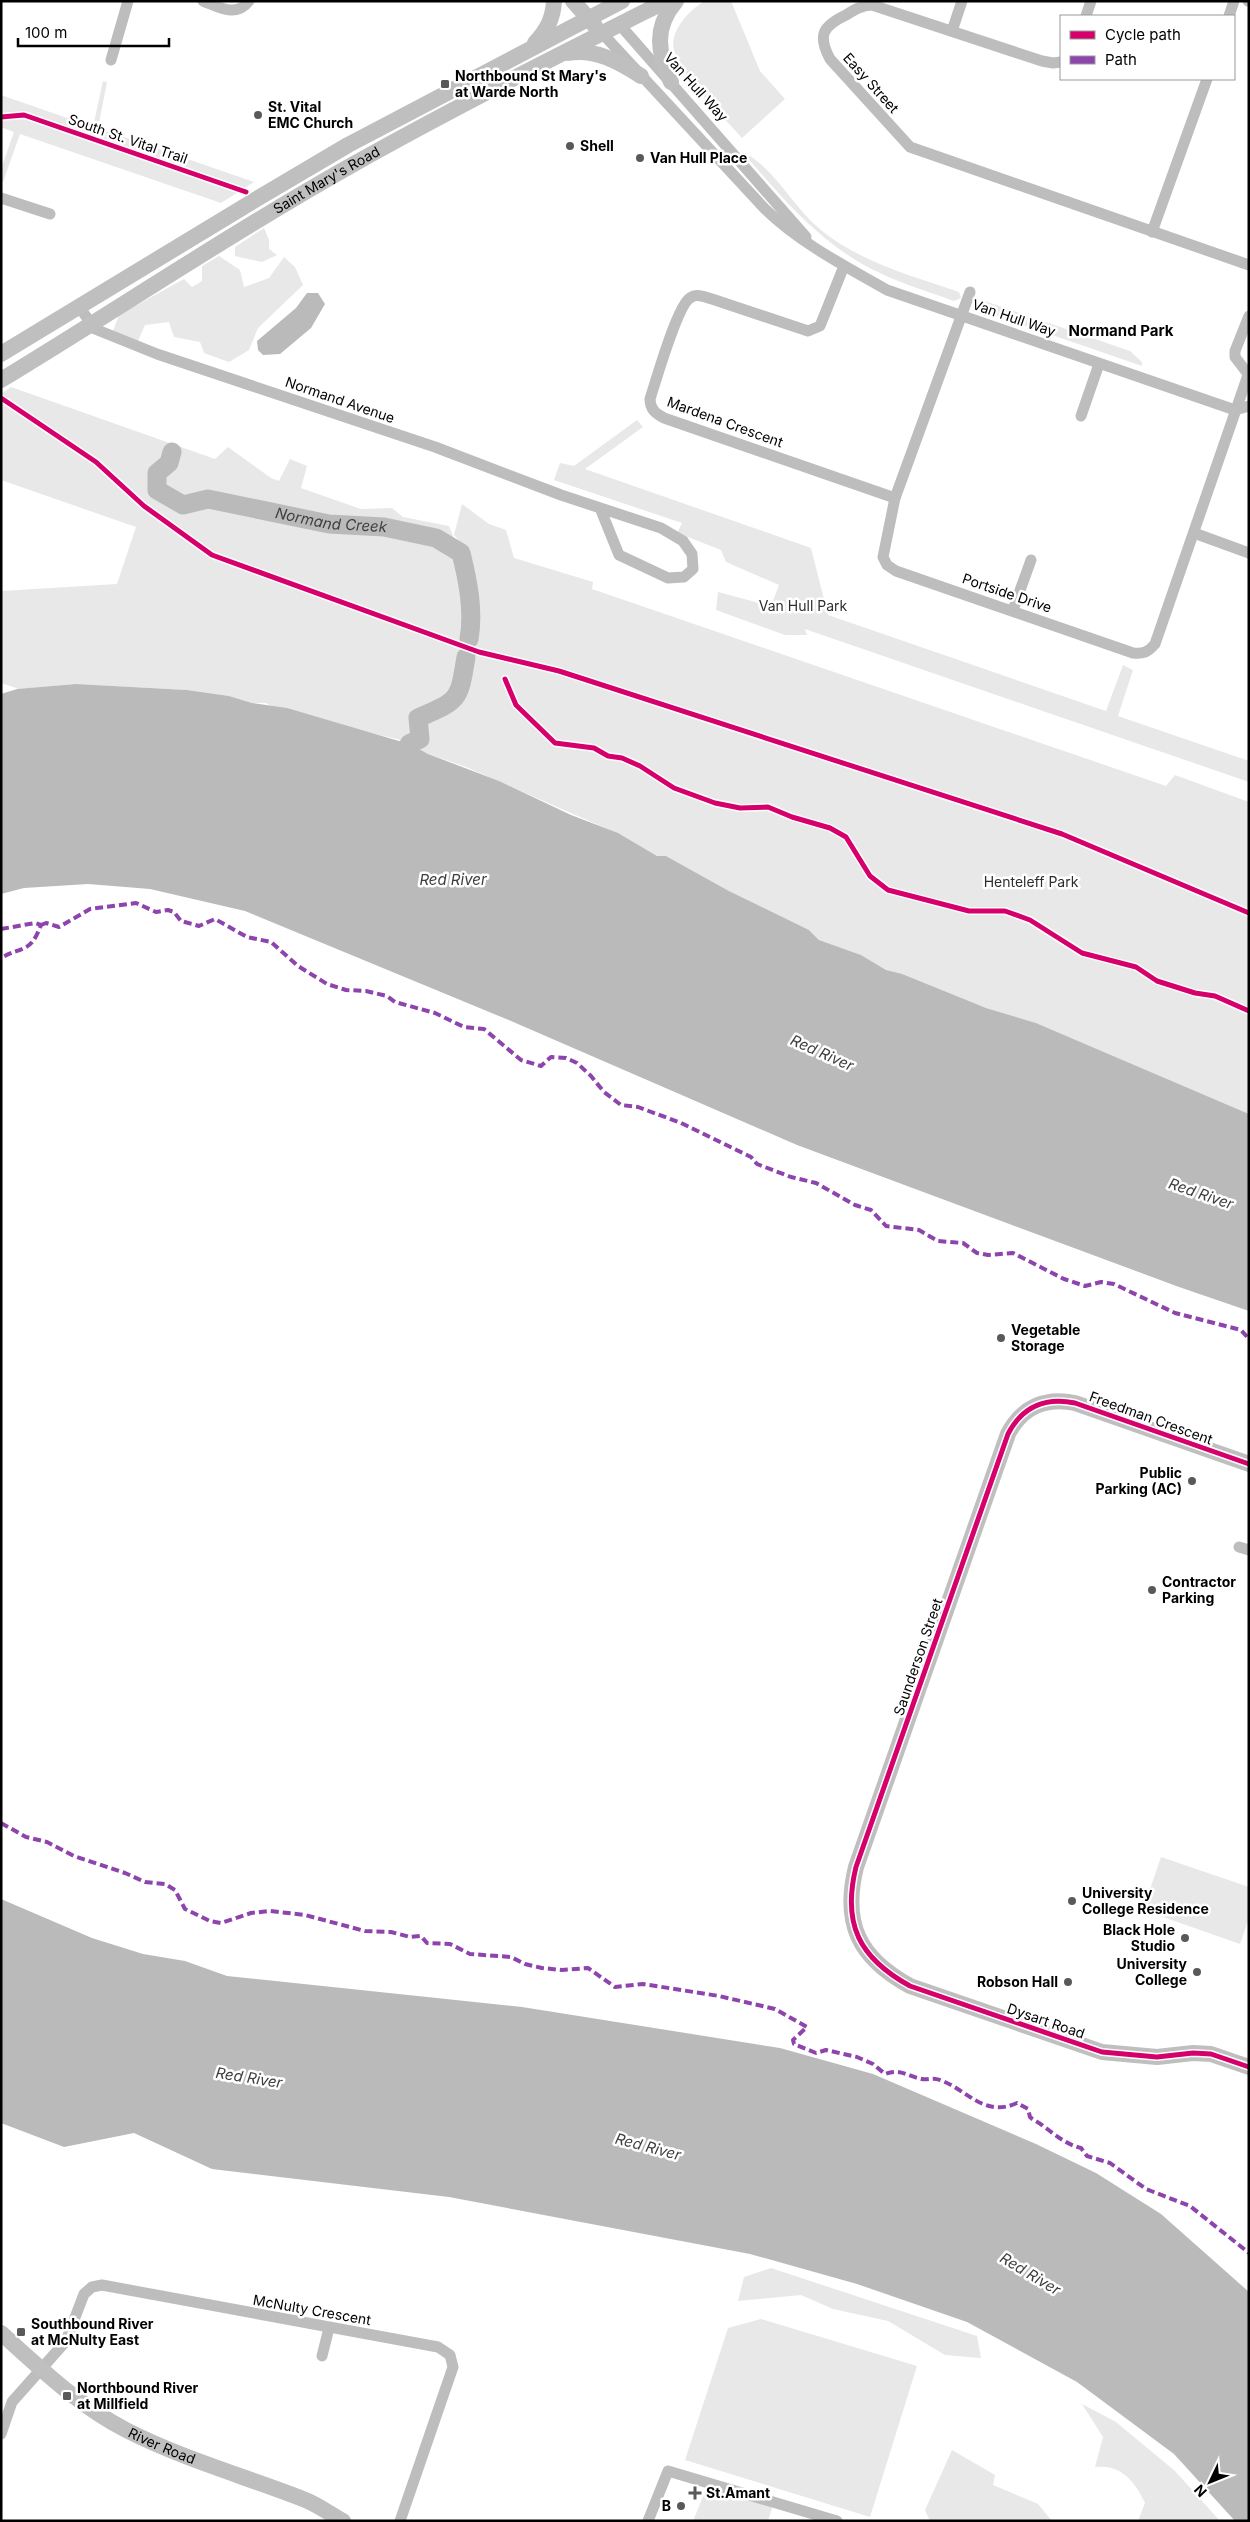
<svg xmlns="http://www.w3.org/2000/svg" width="1250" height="2522" font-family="Inter,sans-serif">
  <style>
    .green { fill: #e8e8e8 }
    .water { fill: #bababa }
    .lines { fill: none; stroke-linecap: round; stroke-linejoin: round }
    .river { stroke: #bababa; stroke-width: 19 }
    .street { stroke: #bdbdbd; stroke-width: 11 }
    .secondary { stroke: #bfbfbf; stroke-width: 16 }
    .quiet { stroke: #8e44ad; stroke-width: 4; stroke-dasharray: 8 4; stroke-linecap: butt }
    .cycleway-casing { stroke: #fff; stroke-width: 8 }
    .cycleway { stroke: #d6006c; stroke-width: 5 }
    .poi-dot { fill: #595959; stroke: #fff; stroke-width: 2 }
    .labels { text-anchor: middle; stroke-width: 5; stroke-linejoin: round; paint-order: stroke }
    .poi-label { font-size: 14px; font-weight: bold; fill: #000; stroke: #fff; text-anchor: start }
    .street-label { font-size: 14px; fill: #000; stroke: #fff }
    .park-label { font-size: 14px; fill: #2d2d2d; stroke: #fff }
    .neighbourhood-label { font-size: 15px; font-weight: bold; fill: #000; stroke: #fff }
    .water-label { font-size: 15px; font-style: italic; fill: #3e3e3e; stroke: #fff }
  </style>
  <rect width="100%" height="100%" fill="#fff"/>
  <g class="green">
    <path d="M705,1H731L760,71L785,99L742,138C723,116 681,77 674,50C669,31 690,9 705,1Z"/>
    <polygon points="103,81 107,82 98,128 254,182 221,203 20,134 3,182 1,181 1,169 14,132 1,127 1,95 93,127"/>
    <path d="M750,156C778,174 794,208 821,230C860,262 912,276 959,292L961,298L954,301C930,292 905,285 882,274C826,249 786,203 747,157Z"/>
    <polygon points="264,228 269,240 269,249 277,255 262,262 235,256 235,247"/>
    <polygon points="219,256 240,270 244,287 269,278 284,257 295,267 303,285 258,328 249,350 229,362 204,353 200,342 174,337 169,322 145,325 138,341 113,331 119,315 184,279 192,287 202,281 202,266"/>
    <polygon points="982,300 1130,351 1142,362 1142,366 986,312 978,305 978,302"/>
    <polygon points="11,387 215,459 228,447 271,478 279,481 290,459 307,466 301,488 361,509 392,508 403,517 449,526 455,541 462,544 454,535 462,504 489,524 506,530 514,558 593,582 592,589 1166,786 1175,775 1249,802 1249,1114 1036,1023 986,1008 886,970 861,955 819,940 809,930 729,891 666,856 657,856 619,834 466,767 428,754 405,741 279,711 266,703 252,703 229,696 187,690 76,684 19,689 1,683 1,591 117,584 136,527 1,480 1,394"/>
    <polygon points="637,420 643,427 585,469 811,548 828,615 1106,711 1123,665 1133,670 1118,716 1249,761 1249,782 805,629 807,635 785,635 716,610 718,592 771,606 779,585 726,562 721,550 688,537 682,549 674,540 682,523 554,480 560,463 574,466"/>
    <polygon points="1161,1857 1249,1887 1249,1918 1240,1944 1143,1910"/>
    <polygon points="771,2268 977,2336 981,2358 945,2355 888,2321 833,2309 801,2295 738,2301 744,2277"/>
    <polygon points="761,2319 917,2366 870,2517 685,2460 728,2328"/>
    <path d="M1082,2404L1116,2422L1175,2471L1220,2521H1140L1139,2518L1145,2503C1135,2481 1121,2464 1095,2467L1103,2437Z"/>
    <polygon points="952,2450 995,2475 993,2485 1038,2504 1052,2521 930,2521 925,2510"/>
    <polygon points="707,2487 773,2505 768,2521 693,2521"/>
  </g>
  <g class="water">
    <polygon points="307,293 318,293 325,304 311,328 280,354 263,355 258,350 257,341 296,308"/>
    <polygon points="76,684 187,690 229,696 252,703 287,708 399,741 405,741 428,754 499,781 571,815 618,833 657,856 666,856 729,891 809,930 819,940 861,955 886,970 902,974 986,1008 1036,1023 1249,1114 1249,1311 1179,1287 797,1145 511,1021 245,911 150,889 88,884 24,888 1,894 1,694 17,689"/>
    <polygon points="1,1899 92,1938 143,1954 185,1961 227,1976 522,2007 780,2048 873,2074 1036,2144 1096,2173 1161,2214 1249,2292 1249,2521 1235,2521 1174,2454 1077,2382 967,2322 857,2284 750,2254 449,2197 212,2169 134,2133 64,2147 1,2123"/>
  </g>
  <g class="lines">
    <g class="river">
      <path id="s1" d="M172,452L169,463L157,473V490L183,505L208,499L329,524L384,527L436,538L461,553C468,581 474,611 469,639"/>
      <path d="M409,744L420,739L418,718C460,700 459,700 466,657"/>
    </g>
    <g class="street">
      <path d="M203,1C219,7 236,18 249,1"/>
      <polyline points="1248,1 1249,1"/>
      <polyline points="1086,16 1091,1"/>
      <polyline points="1229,16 1234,1"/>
      <polyline points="620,25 806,237"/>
      <polyline points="952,31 962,1"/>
      <path d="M602,33L765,209C800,243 845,266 887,290L1235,410"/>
      <polyline points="111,60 128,1"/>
      <path d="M1061,62L1053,63L1042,61L872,5C862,5 854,10 846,15C823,26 817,35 830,59L910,147L1249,265"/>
      <polyline points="1,198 50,214"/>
      <polyline points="1152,232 1207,79"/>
      <path d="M844,266L820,326L808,331L712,299C705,297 697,293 690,298C677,306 656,381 650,399C650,409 655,413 664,418L895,498"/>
      <path d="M970,292L895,498L883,557L887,565L896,571L1133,653C1144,654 1148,652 1155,644L1249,372"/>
      <polyline points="80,308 95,329 157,354 435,447 561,495 661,528 683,541 692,554 693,569 684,577 668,578 619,555 600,508"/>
      <polyline points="1248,374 1235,357 1235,351 1249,316"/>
      <polyline points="1235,410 1249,406"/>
      <polyline points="1081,416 1099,364"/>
      <polyline points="1194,533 1249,553"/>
      <polyline points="1013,610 1031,560"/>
      <polyline points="1239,1547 1249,1550"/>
      <polyline points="322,2356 329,2328"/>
      <polyline points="1,2434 12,2402 66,2341 84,2294 92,2287 102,2285 438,2347 450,2355 453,2367 400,2521"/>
      <polyline points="648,2521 668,2471 837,2521"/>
    </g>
    <g class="secondary">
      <polyline points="573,1 595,26"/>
      <path d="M535,43C547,30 553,19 554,1"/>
      <path d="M568,53C595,48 619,62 641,76"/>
      <path d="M671,82C658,53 653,28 676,1"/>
      <polyline points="1,354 255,200 348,145 622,1"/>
      <path id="s2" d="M1,380C118,309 233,232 352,165C455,107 561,54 666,1"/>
      <path d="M1249,1464L1075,1403C1045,1397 1022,1407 1008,1434L856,1867C842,1924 859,1958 910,1986L1102,2052L1157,2057L1193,2053L1211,2054L1249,2067"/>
      <path id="s3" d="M1,2333C40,2368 79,2406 126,2430C183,2459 244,2476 303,2499C317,2504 330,2514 343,2521"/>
    </g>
    <g class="quiet">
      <polyline points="41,925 46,923 59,927 90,909 136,903 156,912 168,910 174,912 181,921 199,926 215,919 247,937 271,942 298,966 327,984 346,990 366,991 387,996 395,1002 435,1013 464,1027 484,1029 521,1060 541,1066 551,1057 566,1058 577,1063 591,1076 604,1092 621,1105 638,1107 681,1123 751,1157 757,1164 791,1177 816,1183 855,1205 871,1210 886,1226 919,1230 938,1241 963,1243 977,1253 988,1255 1013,1253 1064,1279 1085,1286 1101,1282 1114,1284 1175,1313 1241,1330 1249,1339"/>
      <path d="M1,929L35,923L41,925C30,954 24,945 1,958"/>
      <path d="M1,1823L26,1837L47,1842L74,1856L125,1873L145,1882L165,1884L175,1890L185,1909L210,1921L221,1923L251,1913L270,1911L305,1915L365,1931L391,1932L410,1937L421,1936L427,1943L450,1944L470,1954L511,1957L525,1964L542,1968L562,1970L588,1968L615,1987L643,1984L719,1996L775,2009L807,2027L793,2040L794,2044L816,2053L826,2050L857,2057L873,2064L885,2074C901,2068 906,2076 922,2079C928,2080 933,2077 940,2080C968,2090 984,2118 1017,2103L1028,2109L1030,2117C1034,2121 1039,2122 1043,2126C1056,2135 1065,2144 1081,2148L1087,2156L1110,2163L1146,2189L1190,2206L1249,2253"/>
    </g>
    <defs>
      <g id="cycleway">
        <polyline points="1,117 24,115 246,192"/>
        <polyline points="1,398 96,462 144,506 212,555 479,652 559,671 1062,834 1249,913"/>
        <polyline points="505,679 516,705 555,743 594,748 608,756 622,758 640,766 674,788 715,803 740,808 768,807 792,817 830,828 846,837 870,876 888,890 969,911 1005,911 1030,920 1082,953 1136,967 1157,981 1195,993 1215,996 1249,1011"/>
        <path d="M1249,1464L1075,1403C1045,1397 1022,1407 1008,1434L856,1867C842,1924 859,1958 910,1986L1102,2052L1157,2057L1193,2053L1211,2054L1249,2067"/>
      </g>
    </defs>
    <use href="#cycleway" class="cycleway-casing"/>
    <use href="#cycleway" class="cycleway"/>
  </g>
  <g class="poi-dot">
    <rect x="440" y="79" width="10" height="10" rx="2.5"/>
    <circle cx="258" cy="115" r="5"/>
    <circle cx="570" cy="146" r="5"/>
    <circle cx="640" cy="158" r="5"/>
    <circle cx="1001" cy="1338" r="5"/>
    <circle cx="1192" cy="1481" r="5"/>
    <circle cx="1152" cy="1590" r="5"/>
    <circle cx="1072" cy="1901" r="5"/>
    <circle cx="1185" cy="1938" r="5"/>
    <circle cx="1197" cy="1972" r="5"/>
    <circle cx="1068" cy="1982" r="5"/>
    <rect x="16" y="2327" width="10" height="10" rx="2.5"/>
    <rect x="62" y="2391" width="10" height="10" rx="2.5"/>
    <path d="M692.5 2485.5h5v5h5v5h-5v5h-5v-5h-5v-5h5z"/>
    <circle cx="681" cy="2506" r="5"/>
  </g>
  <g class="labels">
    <g class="poi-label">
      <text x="455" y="81">Northbound St Mary's<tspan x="455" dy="16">at Warde North</tspan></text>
      <text x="268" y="112">St. Vital<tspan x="268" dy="16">EMC Church</tspan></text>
      <text x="580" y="151">Shell</text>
      <text x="650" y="163">Van Hull Place</text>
      <text x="1011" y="1335">Vegetable<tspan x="1011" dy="16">Storage</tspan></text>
      <text x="1182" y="1478" text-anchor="end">Public<tspan x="1182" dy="16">Parking (AC)</tspan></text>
      <text x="1162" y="1587">Contractor<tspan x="1162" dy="16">Parking</tspan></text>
      <text x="1082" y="1898">University<tspan x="1082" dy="16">College Residence</tspan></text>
      <text x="1175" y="1935" text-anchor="end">Black Hole<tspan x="1175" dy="16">Studio</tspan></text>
      <text x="1187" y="1969" text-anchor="end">University<tspan x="1187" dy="16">College</tspan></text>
      <text x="1058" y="1987" text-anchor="end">Robson Hall</text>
      <text x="31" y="2329">Southbound River<tspan x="31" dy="16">at McNulty East</tspan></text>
      <text x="77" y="2393">Northbound River<tspan x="77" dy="16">at Millfield</tspan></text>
      <text x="706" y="2498">St.Amant</text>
      <text x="671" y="2511" text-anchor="end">B</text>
    </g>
    <g class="street-label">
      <text transform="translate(871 83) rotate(48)" y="5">Easy Street</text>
      <text transform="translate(696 87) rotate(48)" y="5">Van Hull Way</text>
      <text transform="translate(128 139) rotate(19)" y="5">South St. Vital Trail</text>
      <text dy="5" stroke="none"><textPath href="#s2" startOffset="382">Saint Mary's Road</textPath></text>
      <text transform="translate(1014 318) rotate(19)" y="5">Van Hull Way</text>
      <text transform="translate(340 400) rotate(19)" y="5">Normand Avenue</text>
      <text transform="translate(725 422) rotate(20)" y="5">Mardena Crescent</text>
      <text transform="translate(1007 593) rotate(19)" y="5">Portside Drive</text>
      <text transform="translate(1151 1418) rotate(20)" y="5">Freedman Crescent</text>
      <text transform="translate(918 1657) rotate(-71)" y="5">Saunderson Street</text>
      <text transform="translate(1046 2021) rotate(19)" y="5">Dysart Road</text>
      <text transform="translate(312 2310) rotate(10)" y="5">McNulty Crescent</text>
      <text dy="5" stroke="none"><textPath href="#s3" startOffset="198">River Road</textPath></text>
    </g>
    <g class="park-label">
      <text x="803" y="611">Van Hull Park</text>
      <text x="1031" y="887">Henteleff Park</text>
    </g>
    <g class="neighbourhood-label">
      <text x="1121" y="336">Normand Park</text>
    </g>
    <g class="water-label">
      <text dy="5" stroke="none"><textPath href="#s1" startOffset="225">Normand Creek</textPath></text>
      <text x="453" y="885">Red River</text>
      <text transform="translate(822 1053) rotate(24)" y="5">Red River</text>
      <text transform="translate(1201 1194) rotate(19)" y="5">Red River</text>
      <text transform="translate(249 2078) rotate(9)" y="5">Red River</text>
      <text transform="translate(648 2147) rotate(15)" y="5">Red River</text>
      <text transform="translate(1030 2274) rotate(31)" y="5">Red River</text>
    </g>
  </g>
  <rect width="1250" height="2522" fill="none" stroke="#000000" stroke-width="5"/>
  <rect x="1060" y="15" width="175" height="65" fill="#ffffff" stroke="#999999"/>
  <rect x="1070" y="31" width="25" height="8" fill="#d6006c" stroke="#999999"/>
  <text x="1105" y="40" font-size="15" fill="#000000">Cycle path</text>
  <rect x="1070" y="56" width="25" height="8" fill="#8e44ad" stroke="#999999"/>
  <text x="1105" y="65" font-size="15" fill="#000000">Path</text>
  <g transform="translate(1210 2482) rotate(227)" stroke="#ffffff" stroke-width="4" paint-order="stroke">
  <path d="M0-4L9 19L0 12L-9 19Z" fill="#000000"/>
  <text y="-8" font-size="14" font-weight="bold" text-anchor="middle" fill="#000000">N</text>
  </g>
  <path d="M18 38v8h151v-8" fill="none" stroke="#000000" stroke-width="2.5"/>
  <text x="25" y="38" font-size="15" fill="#000000" stroke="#ffffff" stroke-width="4" paint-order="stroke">100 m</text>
</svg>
